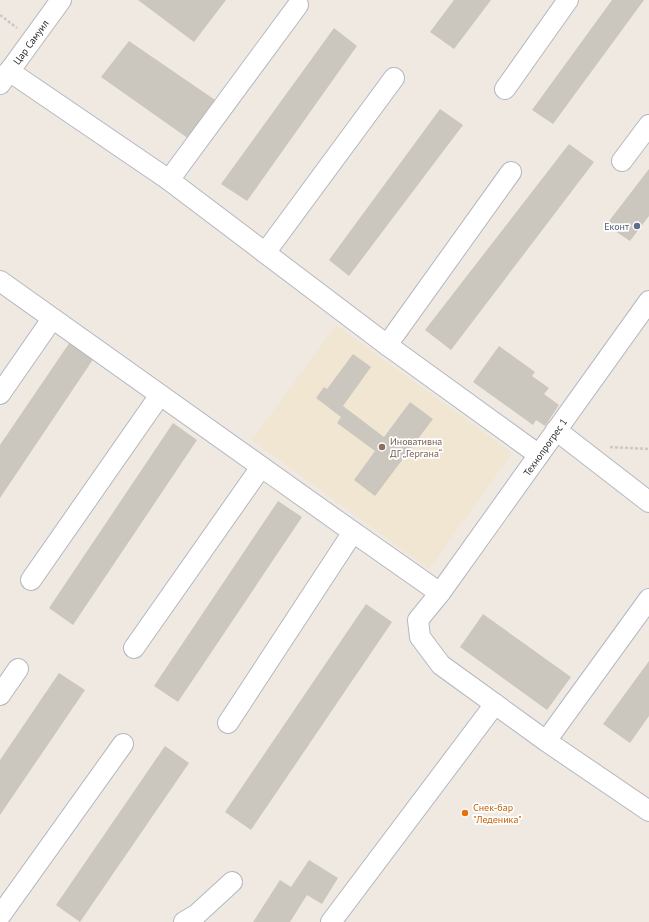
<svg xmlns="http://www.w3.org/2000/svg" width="649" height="922" font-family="'PT Sans',sans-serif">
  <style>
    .education { fill: #f0e6d1 }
    .building { fill: #cbc7bf }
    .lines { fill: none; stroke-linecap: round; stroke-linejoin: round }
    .minor-casing { stroke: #b4b7c1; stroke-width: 22 }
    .path { stroke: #c9c9c9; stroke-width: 2.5; stroke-dasharray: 3 2; stroke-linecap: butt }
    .minor { stroke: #fff; stroke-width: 20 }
    .service-dot { fill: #5c6f8a; stroke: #fff; stroke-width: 1.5 }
    .education-dot { fill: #8d6e63; stroke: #fff; stroke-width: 1.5 }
    .food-dot { fill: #e8710a; stroke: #fff; stroke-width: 1.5 }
    .labels { text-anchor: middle; stroke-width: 3.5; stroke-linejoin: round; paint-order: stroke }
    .street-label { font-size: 10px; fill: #2e2e2e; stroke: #fff }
    .service-label { font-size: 10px; fill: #4e5e75; stroke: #fff; text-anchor: end }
    .education-label { font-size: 10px; fill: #785e54; stroke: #fff; text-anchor: start }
    .food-label { font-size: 10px; fill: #c56008; stroke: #fff; text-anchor: start }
  </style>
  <rect width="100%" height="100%" fill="#efe9e1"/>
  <polygon class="education" points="336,325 512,453 429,569 252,440"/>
  <g class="building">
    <polygon points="138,0 226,0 194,42"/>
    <polygon points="454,0 491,0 454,49 430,32"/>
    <polygon points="612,0 644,0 553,124 532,110"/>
    <polygon points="334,28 357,46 247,201 221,184"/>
    <polygon points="129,41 218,102 189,139 101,77"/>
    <polygon points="440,109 463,125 349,276 329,260"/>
    <polygon points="569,144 594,162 451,350 425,330"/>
    <polygon points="649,169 649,216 630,241 606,225"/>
    <polygon points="70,342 94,358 0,498 0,445"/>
    <polygon points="499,346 535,372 532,376 549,388 544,394 559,405 545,426 536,420 533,425 473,382"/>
    <polygon points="353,354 371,367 343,406 384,437 410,402 433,419 375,496 354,480 375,451 337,423 341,417 316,398 324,387 327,389"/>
    <polygon points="173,423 197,440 73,625 49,608"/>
    <polygon points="278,501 302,517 178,702 154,686"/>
    <polygon points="366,604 392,622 251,830 225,812"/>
    <polygon points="483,614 571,677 547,710 460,647"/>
    <polygon points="649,661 649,716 630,743 603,724"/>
    <polygon points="59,673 85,690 0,815 0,760"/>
    <polygon points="165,746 189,763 80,922 56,905"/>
    <polygon points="309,860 338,878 322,904 307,895 290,922 253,922 280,880 291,887"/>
  </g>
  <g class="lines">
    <defs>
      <g id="minor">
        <polyline points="9,71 169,180 387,345 539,455"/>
        <path id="s1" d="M0,84L61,0"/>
        <polyline points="505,89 568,0"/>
        <polyline points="622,161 649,125"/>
        <polyline points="169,180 298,5"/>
        <polyline points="265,253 394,78"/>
        <polyline points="0,281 353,532 440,593"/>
        <polyline points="649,301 440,593 418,620 420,637 441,665 546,741 649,811"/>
        <polyline points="387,345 511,172"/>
        <polyline points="0,394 52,319"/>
        <polyline points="556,430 649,502"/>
        <polyline points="31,580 160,395"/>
        <polyline points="134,648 261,467"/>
        <polyline points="0,695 18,669"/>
        <polyline points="228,723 353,532"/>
        <polyline points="546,741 649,599"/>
        <polyline points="0,916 123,744"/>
        <polyline points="184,922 196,915 232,882"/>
        <polyline points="331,922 495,704"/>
      </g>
    </defs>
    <use href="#minor" class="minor-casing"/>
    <g class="path">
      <polyline points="0,15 17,28"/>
      <polyline points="610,447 649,449"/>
    </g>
    <use href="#minor" class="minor"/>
  </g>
  <circle class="service-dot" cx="637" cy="226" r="4"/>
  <circle class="education-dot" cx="382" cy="447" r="4"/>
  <circle class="food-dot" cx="465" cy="813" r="4"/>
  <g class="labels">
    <g class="street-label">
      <text dy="4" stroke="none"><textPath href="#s1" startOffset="52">Цар Самуил</textPath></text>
      <text transform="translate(545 447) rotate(-55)" y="4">Технопрогрес 1</text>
    </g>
    <g class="service-label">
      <text x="629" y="230">Еконт</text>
    </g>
    <g class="education-label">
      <text x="390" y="445">Иновативна<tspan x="390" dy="12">ДГ „Гергана“</tspan></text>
    </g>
    <g class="food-label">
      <text x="473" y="811">Снек-бар<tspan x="473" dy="12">"Леденика"</tspan></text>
    </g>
  </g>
</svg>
